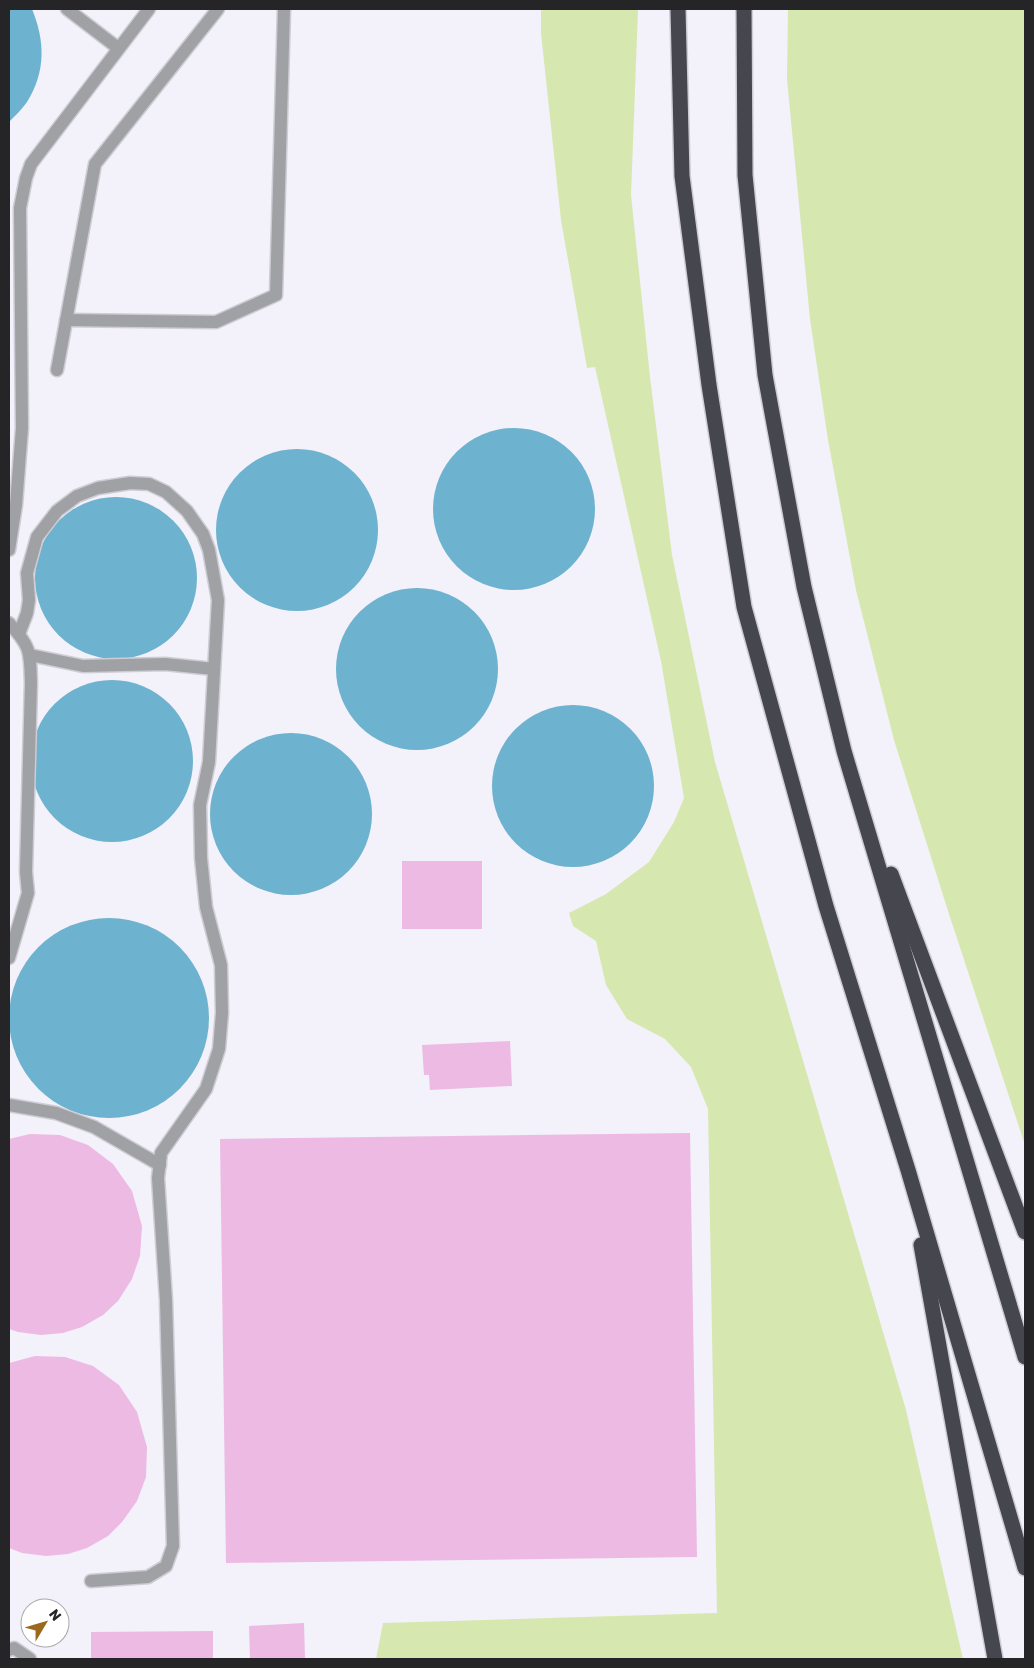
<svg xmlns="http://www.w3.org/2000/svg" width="1034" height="1668" font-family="Rubik,sans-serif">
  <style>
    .green { fill: #d6e8af }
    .water { fill: #6db2ce }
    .building { fill: #edbae4 }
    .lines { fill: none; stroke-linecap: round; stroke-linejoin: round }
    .service-casing { stroke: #ceccd4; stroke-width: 15 }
    .motorway-casing { stroke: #ceccd4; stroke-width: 18 }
    .service { stroke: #a0a1a5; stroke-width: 12 }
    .motorway { stroke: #46474e; stroke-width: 15 }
  </style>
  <rect width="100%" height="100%" fill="#f3f1fa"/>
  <g class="green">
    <polygon points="541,9 638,9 631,195 650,377 672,555 715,762 906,1410 963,1659 376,1659 383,1623 717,1613 708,1109 691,1067 665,1039 627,1019 606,985 596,941 573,926 569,913 606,894 649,862 674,822 684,798 661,661 595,367 587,368 561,220 541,33"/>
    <polygon points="788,9 1025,9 1025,1145 949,914 894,740 856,590 828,440 810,319 787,79"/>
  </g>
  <g class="water">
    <path d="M9,9H32C45,41 46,71 27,102C22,109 15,116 9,122Z"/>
    <circle cx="514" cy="509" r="81"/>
    <circle cx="297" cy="530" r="81"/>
    <circle cx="116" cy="578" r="81"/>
    <circle cx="417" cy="669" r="81"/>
    <circle cx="112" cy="761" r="81"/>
    <circle cx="573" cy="786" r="81"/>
    <circle cx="291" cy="814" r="81"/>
    <circle cx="109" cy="1018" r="100"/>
  </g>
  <g class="building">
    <rect x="402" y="861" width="80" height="68"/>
    <polygon points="510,1041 512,1086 430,1090 429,1075 424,1075 422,1045"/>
    <polygon points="690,1133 697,1557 226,1563 220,1139"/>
    <polygon points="30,1134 60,1135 88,1145 113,1164 132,1191 142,1226 140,1256 132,1279 118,1301 103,1315 82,1327 63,1333 41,1335 18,1332 9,1329 9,1139"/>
    <polygon points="35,1356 65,1357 93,1366 119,1385 137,1412 147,1447 146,1477 137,1501 122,1522 108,1536 87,1548 68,1554 46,1556 22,1553 9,1548 9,1363"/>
    <polygon points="304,1623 305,1659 250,1659 249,1626"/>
    <polygon points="213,1631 213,1659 91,1659 91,1632"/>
  </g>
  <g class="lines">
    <defs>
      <g id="service">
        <polyline points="67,9 118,48"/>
        <polyline points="66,320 216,322 276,295 284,9"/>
        <polyline points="57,370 95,164 218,9"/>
        <polyline points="9,550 16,505 22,428 20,208 26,178 31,164 149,9"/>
        <path d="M9,623C31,647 30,651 31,683L26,872L28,893L9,958"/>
        <polyline points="19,634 27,613 29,600 27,573 37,537 57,511 77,496 98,488 130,483 149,484 166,492 187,511 203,534 209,550 218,600 209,762 200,805 201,858 206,907 221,965 222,1013 219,1049 206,1089 161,1153 158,1178 166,1300 173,1546 166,1566 148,1577 91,1581"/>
        <polyline points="30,655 83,666 165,664 214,669"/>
        <polyline points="9,1105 56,1113 94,1127 160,1165"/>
        <polyline points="9,1650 14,1648 30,1659"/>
      </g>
      <g id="motorway">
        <polyline points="678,9 682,176 709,385 744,607 826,906 908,1170 1025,1568"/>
        <polyline points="744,9 745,175 765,375 804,587 844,751 1025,1357"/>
        <polyline points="891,874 1025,1232"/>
        <polyline points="921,1245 995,1659"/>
      </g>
    </defs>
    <use href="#service" class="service-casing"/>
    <use href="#motorway" class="motorway-casing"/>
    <use href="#service" class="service"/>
    <use href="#motorway" class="motorway"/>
  </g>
  <rect width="1034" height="1668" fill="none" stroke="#252528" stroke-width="20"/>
  <g transform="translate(45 1623) rotate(52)"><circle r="24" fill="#ffffff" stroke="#a8a8a9"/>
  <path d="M0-4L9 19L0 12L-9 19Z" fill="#9b681d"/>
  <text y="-8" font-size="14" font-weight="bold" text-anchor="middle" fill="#252528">N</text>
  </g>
</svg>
